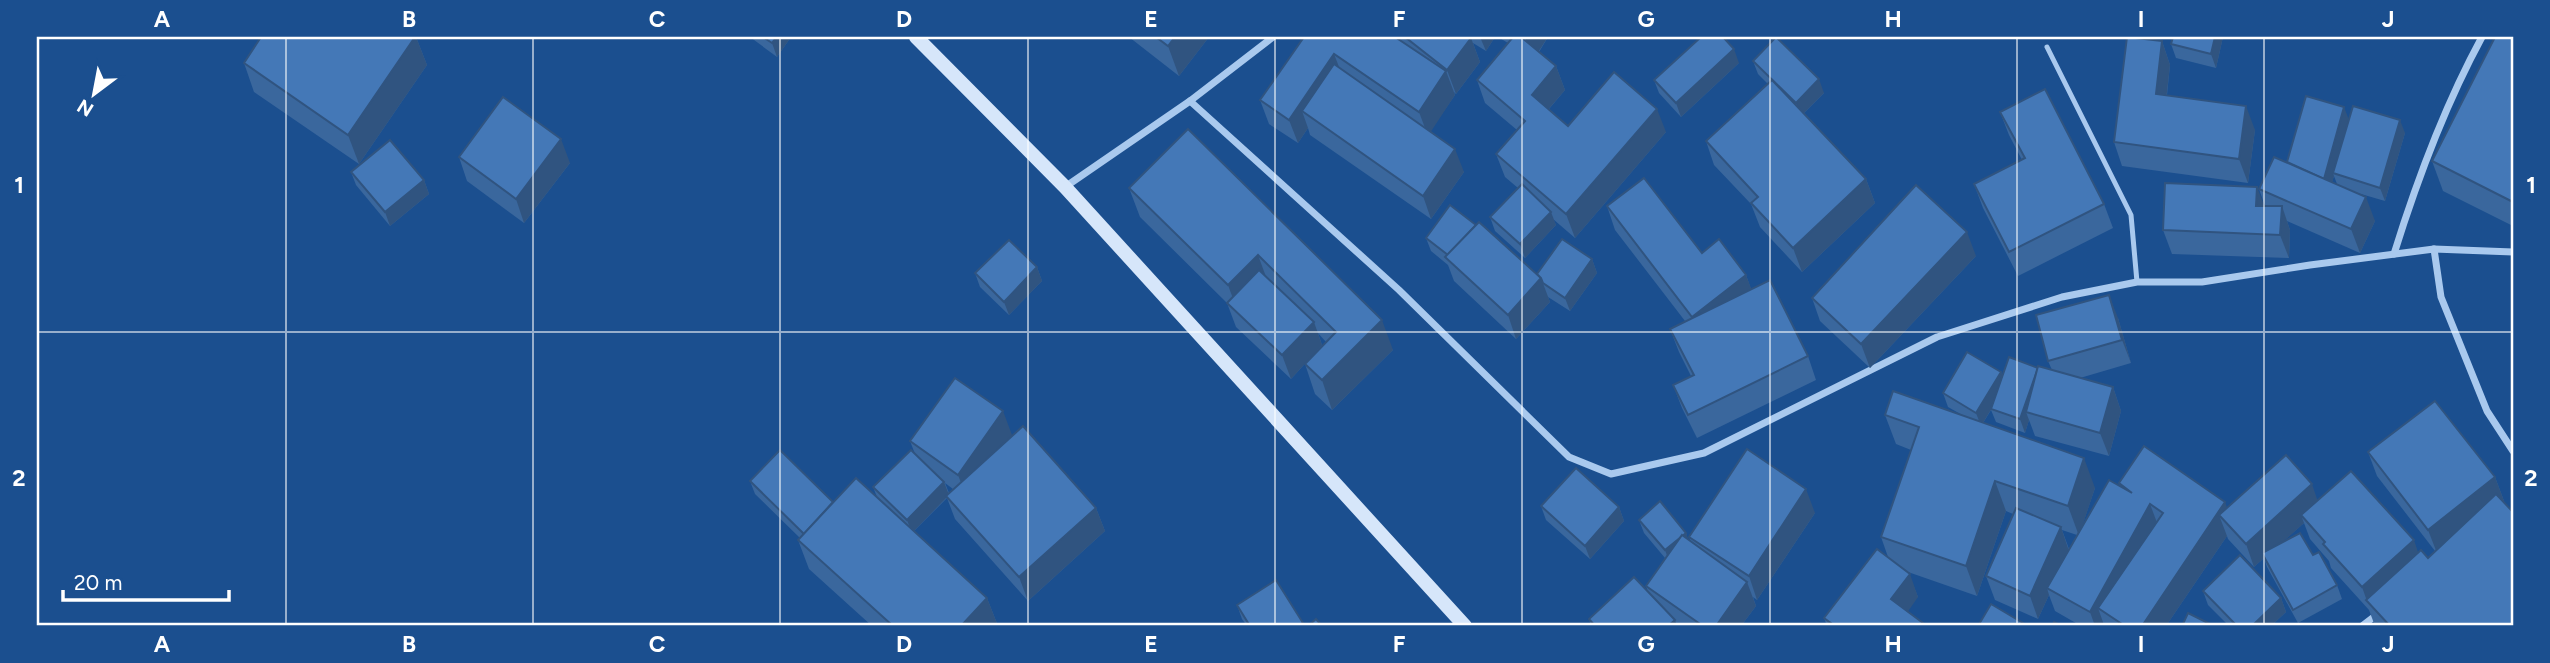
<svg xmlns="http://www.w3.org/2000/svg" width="2550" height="663" font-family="Figtree,sans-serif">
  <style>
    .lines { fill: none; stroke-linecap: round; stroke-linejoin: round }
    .lane { stroke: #a9c9ee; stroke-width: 5 }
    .street { stroke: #a9c9ee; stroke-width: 7 }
    .secondary { stroke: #d6e6fa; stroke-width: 14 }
    .wall { fill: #3a679d; fill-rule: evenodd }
    .shaded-wall { fill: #305480 }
    .building { fill: #4478b7; stroke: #305480; stroke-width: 2 }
    .grid { fill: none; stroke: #fff; stroke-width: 2; stroke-opacity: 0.55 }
    .neatline { fill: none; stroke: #fff; stroke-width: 2.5 }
    .grid-label { font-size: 23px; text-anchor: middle; font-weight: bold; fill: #fff }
  </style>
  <rect width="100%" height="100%" fill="#1b4f8f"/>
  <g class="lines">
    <polyline class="lane" points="2047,47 2131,215 2137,282"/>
    <g class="street">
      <polyline points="1190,101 1399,290 1569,457 1611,474 1704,453 1937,337 2062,297 2137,282 2202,282 2310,265 2434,249 2513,252"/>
      <polyline points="1065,187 1190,101 1273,37"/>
      <polyline points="2434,249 2441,297 2487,411 2513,451"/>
      <path d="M2394,254C2417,180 2445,105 2482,37"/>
      <polyline points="2362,626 2379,613"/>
    </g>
    <polyline class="secondary" points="916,37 1065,187 1465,626"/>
  </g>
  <g class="wall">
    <polygon points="261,37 416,37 427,65 359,164 254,92 244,63"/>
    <polygon points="750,37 791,37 777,57"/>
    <polygon points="1129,37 1209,37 1179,76"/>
    <polygon points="1304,37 1495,37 1486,51 1473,43 1480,62 1456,94 1454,92 1455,95 1430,131 1464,172 1431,219 1310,135 1308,128 1298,143 1269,124 1260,100"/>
    <polygon points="1498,37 1548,37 1539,52 1556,66 1565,90 1549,109 1568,126 1666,132 1575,238 1553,219 1556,225 1525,258 1495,231 1490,217 1518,188 1505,177 1496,154 1517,130 1485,103 1477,80 1508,43"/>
    <polygon points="2223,37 2216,68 2176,58 2171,44"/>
    <polygon points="2513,37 2513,226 2443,191 2432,161"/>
    <polygon points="2162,41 2170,65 2167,95 2255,130 2248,183 2122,166 2114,142"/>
    <polygon points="1753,61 1824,93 1804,113 1866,179 1875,203 1802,272 1760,227 1751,204 1714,165 1706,141 1768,84 1758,74"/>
    <polygon points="1739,63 1681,117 1659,93 1654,80"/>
    <polygon points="2000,112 2104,204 2113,228 2018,276 1983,208 1974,184 2022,160 2009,135"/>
    <path d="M2349,120L2405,133L2385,201L2354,192L2375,221L2360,253L2287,221L2290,230L2289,258L2172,254L2163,230L2265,206L2259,189L2287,162ZM2334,176L2337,184L2332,182Z"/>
    <polygon points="1188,129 1393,350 1332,410 1315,394 1305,364 1326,342 1318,333 1322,345 1291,379 1236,327 1227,303 1140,217 1129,188"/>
    <polygon points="459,157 570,163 524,223 467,181"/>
    <polygon points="351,172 424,180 429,194 390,226 356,185"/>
    <polygon points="1607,206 1746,275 1751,289 1808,356 1816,380 1697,438 1682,408 1673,385 1691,376 1679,352 1670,329 1685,321 1615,230"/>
    <polygon points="1426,238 1537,274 1592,259 1597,273 1570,311 1548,297 1550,302 1516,339 1454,281 1448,265 1431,251"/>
    <polygon points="1976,256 1870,368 1820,321 1812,298"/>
    <polygon points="1037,267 1042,281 1009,315 980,287 975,273"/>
    <path d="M2118,318L2131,363L2080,378L2113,387L2121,411L2109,456L2035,436L2029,420L2025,433L1996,422L1991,410L1983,423L2095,488L2082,526L2120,486L2119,483L2227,508L2318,500L2428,558L2435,551L2377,476L2368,452L2495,477L2504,501L2513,626H2375L2369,610L2331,568L2329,561L2310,539L2304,523L2281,543L2313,555L2337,585L2342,599L2298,623L2267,567L2264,558L2254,567L2228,539L2227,536L2166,626H2105L2104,625V626H2081L2055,611L2049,595L2038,619L1995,600L1986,576L2013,514L2006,511L1977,596L1908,572L1918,597L1835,626L1888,557L1881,537L1911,450L1896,444L1885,415L1964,416L1948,407L1943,393L2001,372L2002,376L2038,368L2052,370L2048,361ZM2062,530L2077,535L2069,549Z"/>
    <path d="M1012,435L1009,439L1096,508L1105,531L1028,601L955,519L947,498L914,531L987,598L998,626H872L809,569L798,540L800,538L755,494L750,481L833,502L877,497L873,487L915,454L910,441ZM945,483L953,489L949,493Z"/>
    <polygon points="1541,506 1619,507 1624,521 1590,559 1546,520"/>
    <polygon points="1815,513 1757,600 1753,597 1756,606 1741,626 1678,626 1677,625 1677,626 1591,626 1589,619 1648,592 1646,586 1665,558 1644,533 1639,520 1686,533 1688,540 1691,542 1689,537"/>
    <polygon points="2203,591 2281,598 2286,612 2271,626 2229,626 2208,605"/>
    <polygon points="1237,605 1303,623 1304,626 1247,626 1242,619"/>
    <polygon points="1824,618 1835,626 1827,626"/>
  </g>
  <g class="shaded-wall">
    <polygon points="415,37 416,37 427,65 359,164 348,135"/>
    <polygon points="777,37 791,37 777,57 772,43"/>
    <polygon points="1175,37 1209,37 1179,76 1168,46"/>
    <polygon points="1480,37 1495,37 1486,51"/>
    <polygon points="1525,37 1548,37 1533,60"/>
    <polygon points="2215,37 2223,37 2216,68 2211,54"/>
    <polygon points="1471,38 1480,62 1456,94 1447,70"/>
    <polygon points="2162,41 2170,65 2164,118 2156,94"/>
    <polygon points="1734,49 1739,63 1681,117 1676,103"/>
    <polygon points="1334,54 1343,77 1302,111 1308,128 1298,143 1289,120"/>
    <polygon points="1556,66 1565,90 1541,118 1532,95"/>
    <polygon points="1446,71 1455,95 1428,136 1419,112"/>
    <polygon points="1819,79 1824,93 1801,116 1796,103"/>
    <polygon points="2246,106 2255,130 2248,183 2239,159"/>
    <polygon points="2344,107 2349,120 2333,173 2334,176 2329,194 2324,181"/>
    <polygon points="1657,109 1666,132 1575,238 1566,214"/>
    <polygon points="2400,120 2405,133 2385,201 2380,188"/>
    <polygon points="561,139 570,163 524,223 516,199"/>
    <polygon points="1455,149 1464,172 1431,219 1423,196"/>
    <polygon points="1866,179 1875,203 1802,272 1793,248"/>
    <polygon points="424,180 429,194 390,226 385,212"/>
    <polygon points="2257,187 2266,210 2256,206"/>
    <polygon points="2366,197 2375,221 2360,253 2351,229"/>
    <polygon points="2282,206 2290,230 2289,258 2280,235"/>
    <polygon points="1551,212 1556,225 1525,258 1520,244"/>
    <polygon points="1967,232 1976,256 1870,368 1861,344"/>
    <polygon points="1258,255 1269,285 1239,315 1228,285"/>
    <polygon points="1592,259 1597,273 1570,311 1565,298"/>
    <polygon points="1037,267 1042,281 1009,315 1004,302"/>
    <polygon points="1746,275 1755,299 1700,341 1692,317"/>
    <polygon points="1541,278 1550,302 1516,339 1508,315"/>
    <polygon points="2109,295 2118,318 2131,363 2122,340"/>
    <polygon points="1382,320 1393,350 1332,410 1322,380"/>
    <polygon points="1314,322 1322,345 1291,379 1282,355"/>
    <polygon points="2038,368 2026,412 2029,420 2025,433 2020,419"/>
    <polygon points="2001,372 2006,385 1981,426 1976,413"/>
    <polygon points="2113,387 2121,411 2109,456 2100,433"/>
    <polygon points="1003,411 1012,435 967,498 958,475"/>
    <polygon points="2084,458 2095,488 2079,536 2068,506"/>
    <polygon points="2495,477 2504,501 2437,553 2428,530"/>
    <polygon points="1995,481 2006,511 1977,596 1966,566"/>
    <polygon points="944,482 949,495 912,533 907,520"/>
    <polygon points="2312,484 2320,508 2301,515 2304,523 2265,558 2262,553 2264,558 2254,567 2246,544"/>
    <polygon points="1806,489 1815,513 1757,600 1749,576"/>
    <polygon points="2225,502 2234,526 2219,515 2227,536 2166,626 2142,626"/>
    <polygon points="2150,504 2159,528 2098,608 2104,625 2104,626 2095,626 2090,612"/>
    <polygon points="1619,507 1624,521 1590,559 1585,546"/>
    <polygon points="1096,508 1105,531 1028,601 1019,577"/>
    <polygon points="2061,527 2069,551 2047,588 2049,595 2038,619 2030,596"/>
    <polygon points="1686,533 1691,546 1670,564 1665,550"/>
    <polygon points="2414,540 2422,564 2367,601 2362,587"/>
    <polygon points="1910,574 1918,597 1900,623 1891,599"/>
    <polygon points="1747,582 1756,606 1741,626 1716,626"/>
    <polygon points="987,598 998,626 961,626"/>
    <polygon points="2281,598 2286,612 2271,626 2252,626"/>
    <polygon points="1675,620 1677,626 1668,626"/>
  </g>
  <g class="building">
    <polygon points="261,37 415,37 348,135 244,63"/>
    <polygon points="763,37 777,37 772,43"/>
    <polygon points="1156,37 1175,37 1168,46"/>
    <polygon points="1304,37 1395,37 1446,71 1419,112 1334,54 1289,120 1260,100"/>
    <polygon points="1405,37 1469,37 1471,38 1447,70"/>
    <polygon points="1513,37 1521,37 1556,66 1532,95 1568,126 1614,72 1657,109 1566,214 1496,154 1525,121 1477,80"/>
    <polygon points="1701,37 1723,37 1734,49 1676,103 1654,80"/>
    <polygon points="1776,37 1819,79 1796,103 1753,61"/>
    <polygon points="2127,37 2162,41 2156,94 2246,106 2239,159 2114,142"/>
    <polygon points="2173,37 2215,37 2211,54 2171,44"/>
    <polygon points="2495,37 2513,37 2513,202 2432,161"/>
    <polygon points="1334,64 1455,149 1423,196 1302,111"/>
    <polygon points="1772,80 1866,179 1793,248 1751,203 1758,197 1706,141"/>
    <polygon points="2045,89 2104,204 2009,252 1974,184 2025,158 2000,112"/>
    <polygon points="2306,96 2344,107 2324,179 2287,162"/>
    <polygon points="503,97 561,139 516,199 459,157"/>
    <polygon points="2353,106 2400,120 2380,188 2333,173"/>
    <polygon points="1188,129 1382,320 1322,380 1305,364 1336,332 1258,255 1228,285 1129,188"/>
    <polygon points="390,140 424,180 385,212 351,172"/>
    <polygon points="2274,157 2366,197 2351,229 2259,189"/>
    <polygon points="1644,178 1702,253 1719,239 1746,275 1692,317 1607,206"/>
    <polygon points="2165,183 2257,187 2256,206 2282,206 2280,235 2163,230"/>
    <polygon points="1522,184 1551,212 1520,244 1490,217"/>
    <polygon points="1916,185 1967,232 1861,344 1812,298"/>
    <polygon points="1450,205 1476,225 1448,255 1426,238"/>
    <polygon points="1479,222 1541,278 1508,315 1445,257"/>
    <polygon points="1562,239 1592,259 1565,298 1543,283 1541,278 1537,274"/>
    <polygon points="1009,240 1037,267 1004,302 975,273"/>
    <polygon points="1259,270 1314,322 1282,355 1227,303"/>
    <polygon points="1770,280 1808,356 1688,415 1673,385 1694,375 1670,329"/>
    <polygon points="2109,295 2122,340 2048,361 2036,315"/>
    <polygon points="1967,352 2001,372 1976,413 1943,393"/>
    <polygon points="2009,357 2038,368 2020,419 1991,409"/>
    <polygon points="2038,366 2113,387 2100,433 2026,412"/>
    <polygon points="955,378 1003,411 958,475 910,441"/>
    <polygon points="1893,391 2084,458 2068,506 1995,481 1966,566 1881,537 1919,427 1885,415"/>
    <polygon points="2435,401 2495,477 2428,530 2368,452"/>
    <polygon points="1023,426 1096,508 1019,577 946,496"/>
    <polygon points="2144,446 2225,502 2142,626 2125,626 2098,608 2163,513 2150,504 2090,612 2047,588 2109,480 2132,493 2119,483"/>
    <polygon points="1747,449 1806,489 1749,576 1689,537"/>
    <polygon points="780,450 833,502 804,534 750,481"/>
    <polygon points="911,450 944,482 907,520 873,487"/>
    <polygon points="2286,455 2312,484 2246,544 2219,515"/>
    <polygon points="1576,468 1619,507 1585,546 1541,506"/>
    <polygon points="2351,471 2414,540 2362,587 2323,544 2325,542 2301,515"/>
    <polygon points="856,478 987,598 961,626 893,626 798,540"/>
    <polygon points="2496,494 2513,512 2513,626 2390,626 2366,600 2421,550 2428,558"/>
    <polygon points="1660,501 1686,533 1665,550 1639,520"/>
    <polygon points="2016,508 2061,527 2030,596 1986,576"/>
    <polygon points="2300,533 2313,555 2319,552 2337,585 2293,610 2262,553"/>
    <polygon points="1682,535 1747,582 1716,626 1703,626 1646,586"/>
    <polygon points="1877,549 1910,574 1891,599 1927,626 1835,626 1824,618"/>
    <polygon points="2240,555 2281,598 2252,626 2237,626 2203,591"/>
    <polygon points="1634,577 1675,620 1668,626 1595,626 1589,619"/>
    <polygon points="1276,580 1303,623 1297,626 1250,626 1237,605"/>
    <polygon points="1991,604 2028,626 1978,626"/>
    <polygon points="2188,613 2214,626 2182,626"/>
    <polygon points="1316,619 1322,626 1308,626"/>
    <polygon points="2054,622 2062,626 2052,626"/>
  </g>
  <path class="grid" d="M286,37V626M533,37V626M780,37V626M1028,37V626M1275,37V626M1522,37V626M1770,37V626M2017,37V626M2264,37V626M37,332H2513"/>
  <rect width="2550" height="663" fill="none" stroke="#1b4f8f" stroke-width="77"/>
  <g transform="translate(94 94) rotate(212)" stroke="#1b4f8f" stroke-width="5" paint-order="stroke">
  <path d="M0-5L12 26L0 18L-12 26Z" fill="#ffffff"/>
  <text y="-10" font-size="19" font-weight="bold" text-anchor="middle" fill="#ffffff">N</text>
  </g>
  <path d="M63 590v10h166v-10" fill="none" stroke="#ffffff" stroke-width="3.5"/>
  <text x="74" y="590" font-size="21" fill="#ffffff" stroke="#1b4f8f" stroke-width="5" paint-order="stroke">20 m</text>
  <rect x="38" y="38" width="2474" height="586" class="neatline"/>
  <g class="grid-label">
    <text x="162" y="27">A</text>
    <text x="409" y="27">B</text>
    <text x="657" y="27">C</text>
    <text x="904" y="27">D</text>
    <text x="1151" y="27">E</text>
    <text x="1399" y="27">F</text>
    <text x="1646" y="27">G</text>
    <text x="1893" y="27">H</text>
    <text x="2141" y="27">I</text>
    <text x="2388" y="27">J</text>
    <text x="19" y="193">1</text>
    <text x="2531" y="193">1</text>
    <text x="19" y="486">2</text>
    <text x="2531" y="486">2</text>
    <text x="162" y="652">A</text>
    <text x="409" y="652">B</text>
    <text x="657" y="652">C</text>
    <text x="904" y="652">D</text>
    <text x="1151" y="652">E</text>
    <text x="1399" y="652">F</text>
    <text x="1646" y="652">G</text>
    <text x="1893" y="652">H</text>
    <text x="2141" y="652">I</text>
    <text x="2388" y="652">J</text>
  </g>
</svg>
